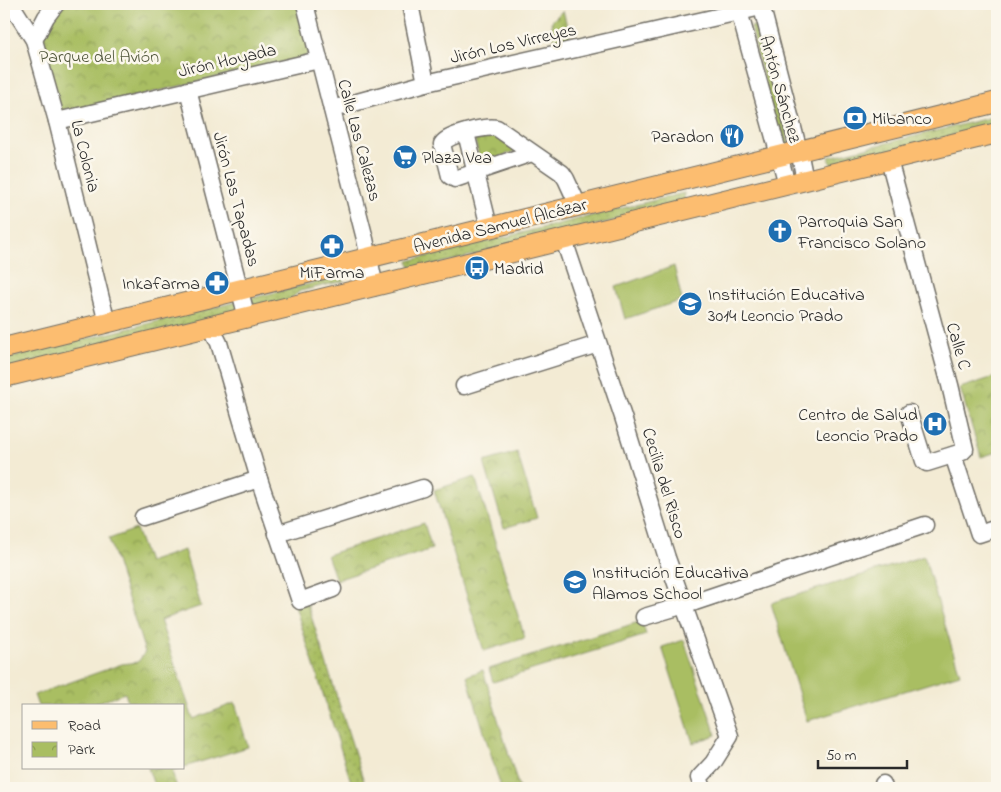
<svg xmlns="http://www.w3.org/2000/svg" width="1001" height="792" font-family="'Indie Flower',sans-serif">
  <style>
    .grass { fill: url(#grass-dots); stroke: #6a7446 }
    .park { fill: url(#park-crowns); stroke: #6a7446 }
    .pitch { fill: #a9be62; stroke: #6a7446 }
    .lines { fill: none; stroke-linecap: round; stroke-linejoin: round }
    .minor-casing { stroke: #716e66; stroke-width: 19 }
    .major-casing { stroke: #716e66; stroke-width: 22 }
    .minor { stroke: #fff; stroke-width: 16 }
    .major { stroke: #fcbd6f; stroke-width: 20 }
    .labels { text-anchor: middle; stroke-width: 5; stroke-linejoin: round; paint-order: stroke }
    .street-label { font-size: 18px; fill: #2b2b2b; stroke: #fbf7ec }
    .park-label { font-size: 18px; fill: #51573c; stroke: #fbf7ec }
    .poi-label { font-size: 18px; fill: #2b2b2b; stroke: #fbf7ec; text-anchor: start }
  </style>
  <defs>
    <pattern id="grass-dots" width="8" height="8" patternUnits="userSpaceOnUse" patternTransform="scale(1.25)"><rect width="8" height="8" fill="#a9be62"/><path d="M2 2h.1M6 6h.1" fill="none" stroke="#8a9b51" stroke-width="1.8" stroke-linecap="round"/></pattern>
    <pattern id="park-crowns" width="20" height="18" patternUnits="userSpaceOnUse" patternTransform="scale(1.25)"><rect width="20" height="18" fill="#a9be62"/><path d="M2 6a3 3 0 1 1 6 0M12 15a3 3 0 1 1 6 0" fill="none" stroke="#8a9b51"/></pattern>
  </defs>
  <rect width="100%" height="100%" fill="#fbf7ec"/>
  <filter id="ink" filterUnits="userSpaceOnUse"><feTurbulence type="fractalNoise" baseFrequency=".02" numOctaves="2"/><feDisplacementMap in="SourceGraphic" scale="10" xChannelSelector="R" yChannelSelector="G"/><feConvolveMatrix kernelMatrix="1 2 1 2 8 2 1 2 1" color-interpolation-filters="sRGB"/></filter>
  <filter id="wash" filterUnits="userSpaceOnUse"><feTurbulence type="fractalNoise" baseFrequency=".0096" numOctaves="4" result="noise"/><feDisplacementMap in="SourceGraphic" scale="20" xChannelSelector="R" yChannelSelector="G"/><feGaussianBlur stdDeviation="1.12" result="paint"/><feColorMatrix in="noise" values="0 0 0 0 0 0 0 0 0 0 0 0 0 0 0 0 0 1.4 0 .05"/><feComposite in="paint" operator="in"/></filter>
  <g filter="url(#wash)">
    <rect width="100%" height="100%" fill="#f3ebd4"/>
    <g class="grass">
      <polygon points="563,10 570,39 555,42 551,22"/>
      <polygon points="759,25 790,148 781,150 751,27"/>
      <polygon points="997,116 997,125 831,165 829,157"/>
      <polygon points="684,193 685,203 413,270 408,261"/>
      <polygon points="342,276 344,281 300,291 289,300 4,369 4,359"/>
      <polygon points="307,603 366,788 353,788 295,606"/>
    </g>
    <g class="park">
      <polygon points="65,4 298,4 309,52 305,57 59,114 42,36 46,26"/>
      <polygon points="493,131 513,142 515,151 481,164 474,137"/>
      <polygon points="997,376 997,452 981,457 960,388"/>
      <polygon points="517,452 537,518 504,528 484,462"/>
      <polygon points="475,477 525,638 484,651 434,490"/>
      <polygon points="424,523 432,549 336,580 327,555"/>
      <polygon points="136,529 148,562 184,550 201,606 160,620 193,719 235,703 248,747 184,767 184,706 129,706 125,693 87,706 38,706 34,695 122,664 138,662 145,652 109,539"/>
      <polygon points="642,621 646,635 493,682 489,669"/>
      <polygon points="483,670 519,788 501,788 467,676"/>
      <polygon points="148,768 181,768 172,771 177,788 155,788"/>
    </g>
    <g class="pitch">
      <polygon points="674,266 682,300 625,319 616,287"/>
      <polygon points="924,556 960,674 807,721 771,603"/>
      <polygon points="684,640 716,735 693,743 662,647"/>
    </g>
  </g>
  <g filter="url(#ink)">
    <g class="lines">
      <defs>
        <g id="minor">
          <polyline points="11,4 34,40 57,121 107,323"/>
          <polyline points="305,4 365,239 375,287"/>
          <polyline points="410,4 426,83"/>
          <polyline points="737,4 787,184"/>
          <polyline points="761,4 799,151 805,180"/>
          <polyline points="34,40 46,17 56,4"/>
          <polyline points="188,90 247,318"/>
          <polyline points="332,109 426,83 761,7"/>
          <polyline points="57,121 319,60"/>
          <polyline points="466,133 489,227"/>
          <path d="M532,153L455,179L450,176L442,144C448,134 486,126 497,128L562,173L566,179L578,205"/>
          <polyline points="889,160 950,385 965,449 962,452 927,463 924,461 909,413"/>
          <polyline points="564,240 623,417 667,558 730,736 713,763 699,778 703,788"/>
          <polyline points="211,327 219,343 259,479 300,601 333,589"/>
          <polyline points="464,386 598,344"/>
          <polyline points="953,455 979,534 997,528"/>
          <polyline points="143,517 259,479"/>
          <polyline points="277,534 423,488"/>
          <polyline points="644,617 695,602 925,525"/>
          <polyline points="883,784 884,788"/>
        </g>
        <g id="major">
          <polyline points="4,348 997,102"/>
          <polyline points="4,377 997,133"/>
        </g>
      </defs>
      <use href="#minor" class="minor-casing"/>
      <use href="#major" class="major-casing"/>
      <use href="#minor" class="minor"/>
      <use href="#major" class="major"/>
    </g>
  </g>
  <defs>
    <symbol id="bank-disc" viewBox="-11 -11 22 22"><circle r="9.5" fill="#1f6fb2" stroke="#fbf7ec"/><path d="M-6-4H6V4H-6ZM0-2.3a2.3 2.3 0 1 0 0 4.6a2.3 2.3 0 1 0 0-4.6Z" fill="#fff"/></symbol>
    <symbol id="restaurant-disc" viewBox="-11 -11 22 22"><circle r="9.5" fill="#1f6fb2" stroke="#fbf7ec"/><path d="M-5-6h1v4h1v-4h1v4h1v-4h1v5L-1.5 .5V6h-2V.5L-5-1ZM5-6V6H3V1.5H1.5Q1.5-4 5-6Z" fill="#fff"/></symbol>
    <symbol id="supermarket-disc" viewBox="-11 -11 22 22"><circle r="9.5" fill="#1f6fb2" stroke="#fbf7ec"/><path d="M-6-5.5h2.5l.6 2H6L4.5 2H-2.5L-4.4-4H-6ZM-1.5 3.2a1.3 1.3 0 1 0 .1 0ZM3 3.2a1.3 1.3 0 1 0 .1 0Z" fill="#fff"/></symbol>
    <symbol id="church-disc" viewBox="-11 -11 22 22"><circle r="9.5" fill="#1f6fb2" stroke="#fbf7ec"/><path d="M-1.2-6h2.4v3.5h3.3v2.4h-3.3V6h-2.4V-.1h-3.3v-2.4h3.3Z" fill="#fff"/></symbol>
    <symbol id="pharmacy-disc" viewBox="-11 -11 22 22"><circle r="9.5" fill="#1f6fb2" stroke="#fbf7ec"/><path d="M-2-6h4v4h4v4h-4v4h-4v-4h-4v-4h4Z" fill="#fff"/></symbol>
    <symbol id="bus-disc" viewBox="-11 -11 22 22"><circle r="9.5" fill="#1f6fb2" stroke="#fbf7ec"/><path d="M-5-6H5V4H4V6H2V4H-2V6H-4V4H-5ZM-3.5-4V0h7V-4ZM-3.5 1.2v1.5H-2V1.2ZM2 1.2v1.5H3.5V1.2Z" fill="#fff"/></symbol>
    <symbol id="school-disc" viewBox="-11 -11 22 22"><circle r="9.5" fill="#1f6fb2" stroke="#fbf7ec"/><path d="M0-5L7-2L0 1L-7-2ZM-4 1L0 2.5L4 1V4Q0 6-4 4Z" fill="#fff"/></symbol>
    <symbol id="hospital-disc" viewBox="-11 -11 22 22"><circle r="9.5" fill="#1f6fb2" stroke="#fbf7ec"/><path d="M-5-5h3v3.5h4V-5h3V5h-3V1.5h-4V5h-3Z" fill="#fff"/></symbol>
  </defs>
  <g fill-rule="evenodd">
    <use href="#bank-disc" x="841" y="104" width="28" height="28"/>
    <use href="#restaurant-disc" x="718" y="122" width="28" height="28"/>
    <use href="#supermarket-disc" x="391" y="143" width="28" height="28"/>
    <use href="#church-disc" x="766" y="217" width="28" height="28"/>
    <use href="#pharmacy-disc" x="318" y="232" width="28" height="28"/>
    <use href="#bus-disc" x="463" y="254" width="28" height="28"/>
    <use href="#pharmacy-disc" x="203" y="269" width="28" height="28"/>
    <use href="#school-disc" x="676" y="290" width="28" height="28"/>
    <use href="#hospital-disc" x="921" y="410" width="28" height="28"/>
    <use href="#school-disc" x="561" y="568" width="28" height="28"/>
  </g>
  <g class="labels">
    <g class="street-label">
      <text transform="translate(513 43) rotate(-13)" y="6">Jirón Los Virreyes</text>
      <text transform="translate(227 60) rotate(-13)" y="6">Jirón Hoyada</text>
      <text transform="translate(781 89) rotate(74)" y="6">Antón Sánchez</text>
      <text transform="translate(360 140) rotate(75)" y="6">Calle Las Calezas</text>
      <text transform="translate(86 156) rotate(76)" y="6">La Colonia</text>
      <text transform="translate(237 199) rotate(75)" y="6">Jirón Las Tapadas</text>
      <text transform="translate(500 225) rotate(-14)" y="6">Avenida Samuel Alcázar</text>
      <text transform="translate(959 346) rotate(74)" y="6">Calle C</text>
      <text transform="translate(665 483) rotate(73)" y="6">Cecilia del Risco</text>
    </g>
    <g class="park-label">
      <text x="99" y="62">Parque del Avión</text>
    </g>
    <g class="poi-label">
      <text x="872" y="124">Mibanco</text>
      <text x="714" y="142" text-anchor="end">Paradon</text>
      <text x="422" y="163">Plaza Vea</text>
      <text x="798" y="227">Parroquia San<tspan x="798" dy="21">Francisco Solano</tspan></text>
      <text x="494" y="274">Madrid</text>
      <text x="332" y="278" text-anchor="middle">MiFarma</text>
      <text x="200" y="289" text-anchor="end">Inkafarma</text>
      <text x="708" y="300">Institución Educativa<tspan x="708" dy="21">3014 Leoncio Prado</tspan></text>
      <text x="918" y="420" text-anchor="end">Centro de Salud<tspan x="918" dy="21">Leoncio Prado</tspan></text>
      <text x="592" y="578">Institución Educativa<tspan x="592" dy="21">Alamos School</tspan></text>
    </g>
  </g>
  <rect width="1001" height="792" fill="none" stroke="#fbf7ec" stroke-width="20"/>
  <rect x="22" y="704" width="162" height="65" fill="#fbf7ec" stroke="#a8a59f"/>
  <rect x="32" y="721" width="25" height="8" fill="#fcbd6f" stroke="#a8a59f"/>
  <text x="68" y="730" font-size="15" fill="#2b2b2b">Road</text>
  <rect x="32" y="742" width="25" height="15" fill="url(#park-crowns)" stroke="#a8a59f"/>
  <text x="68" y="754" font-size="15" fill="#2b2b2b">Park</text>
  <path d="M818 760v8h89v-8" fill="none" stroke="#2b2b2b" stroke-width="2.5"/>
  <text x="826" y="760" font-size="15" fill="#2b2b2b" stroke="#fbf7ec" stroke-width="4" paint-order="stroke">50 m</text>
</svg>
